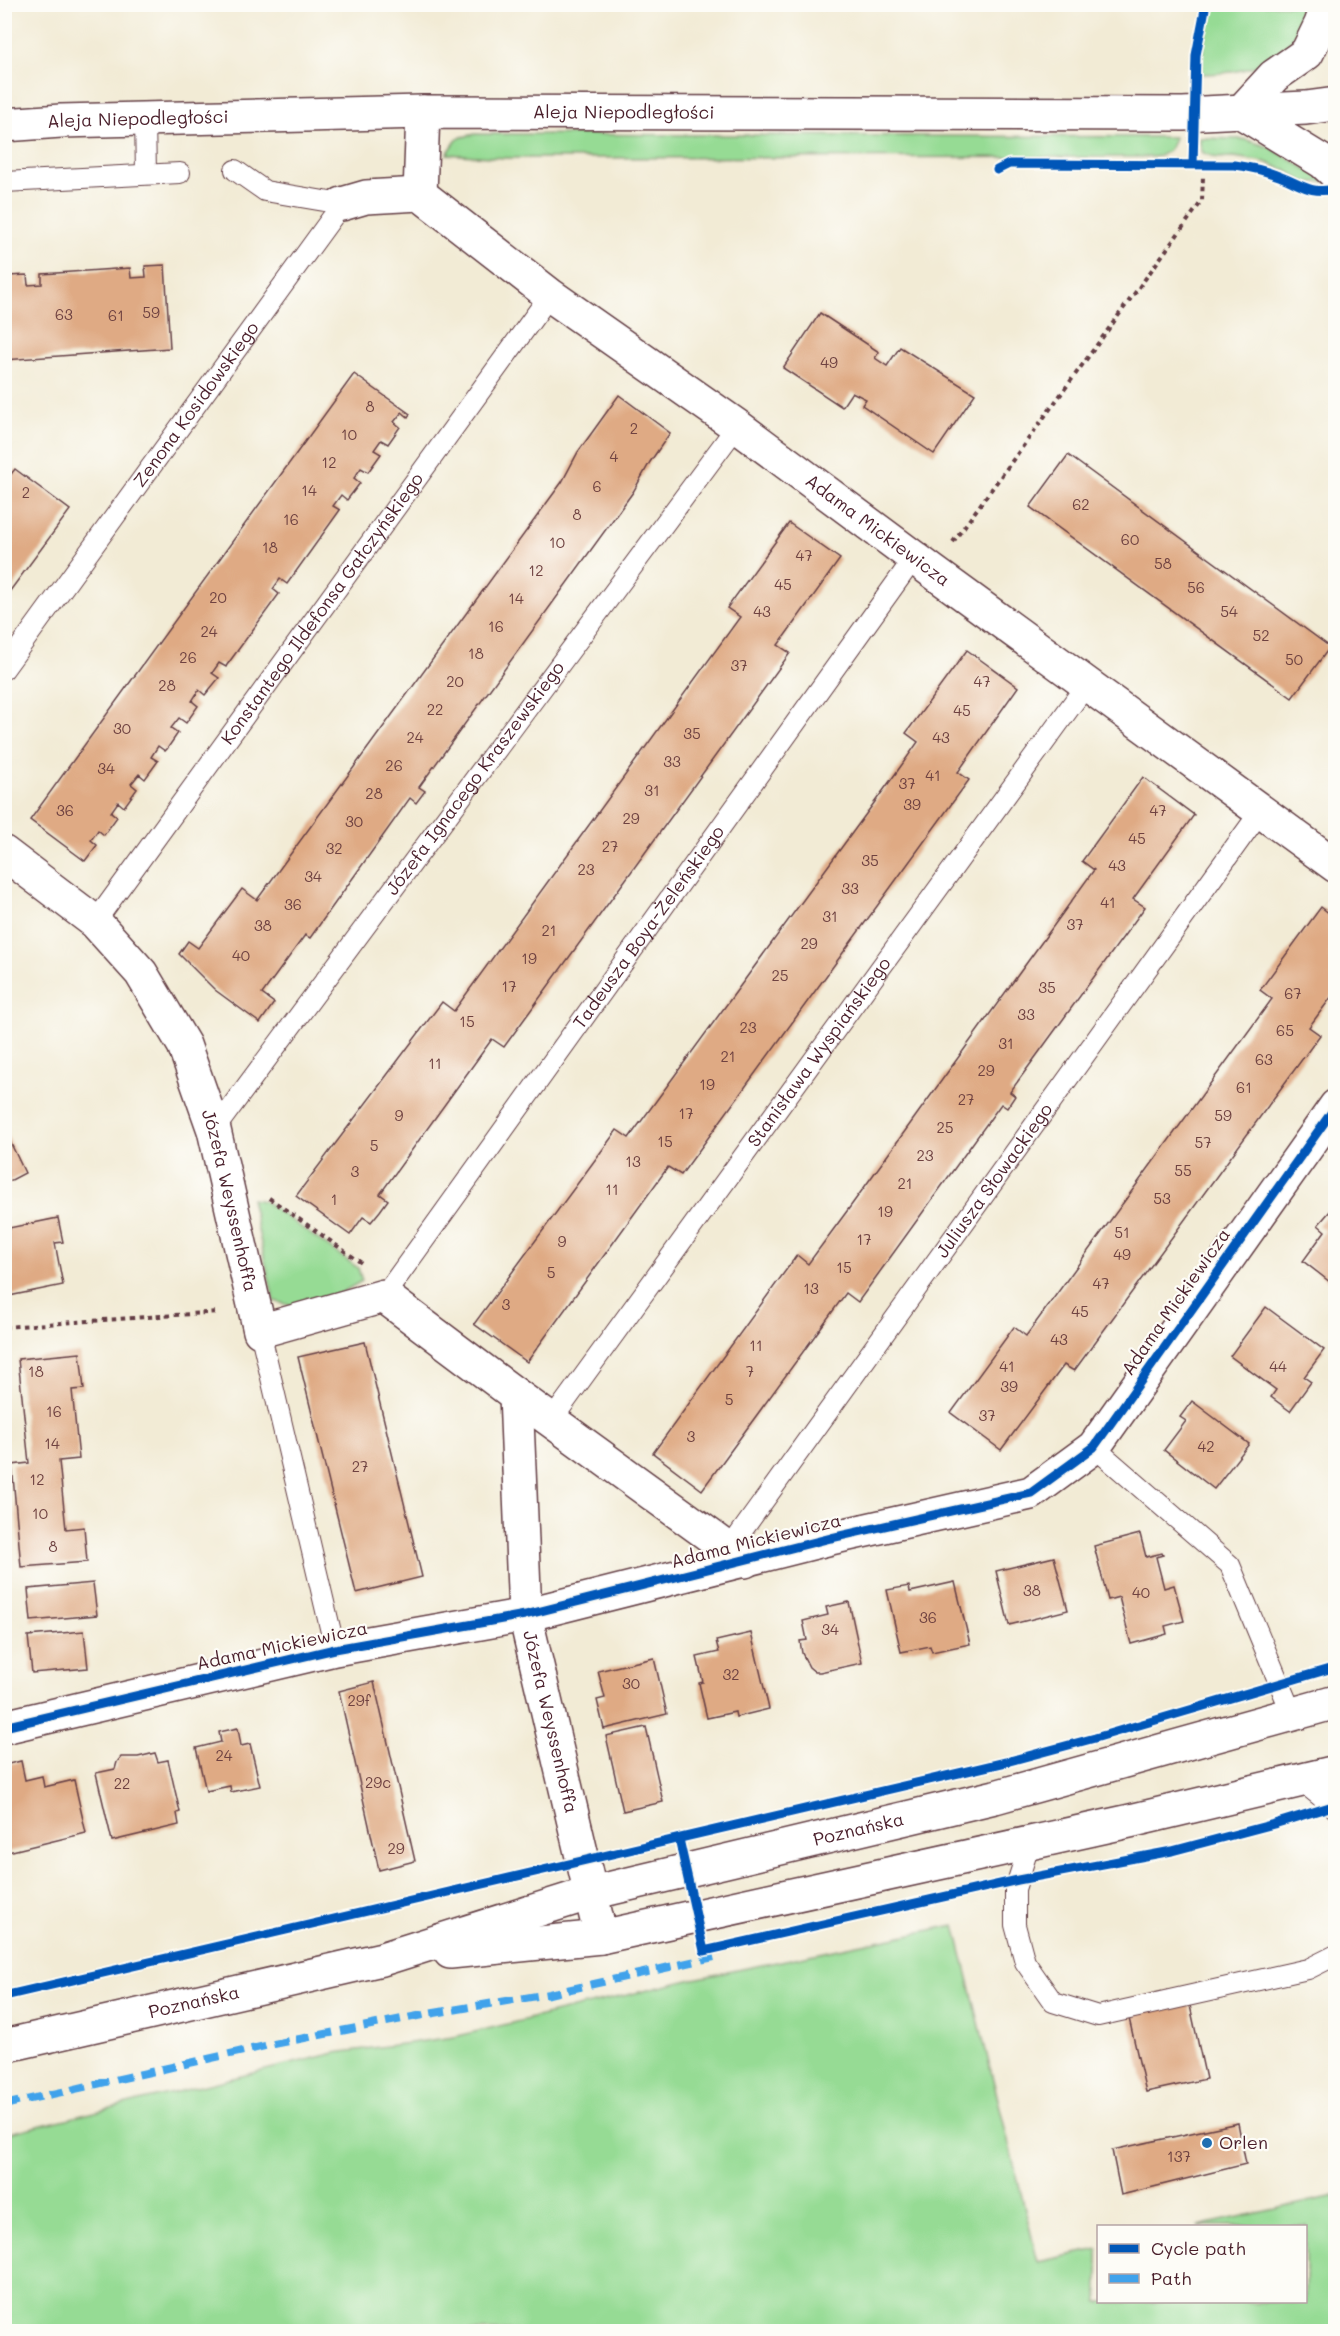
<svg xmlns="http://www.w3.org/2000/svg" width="1340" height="2336" font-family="Mali,sans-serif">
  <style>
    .green { fill: #96db94; stroke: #707d60; stroke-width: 1.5 }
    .building { fill: #dfaa84 }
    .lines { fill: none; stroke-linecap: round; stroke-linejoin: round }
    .lane-casing { stroke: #633e44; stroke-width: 22 }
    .street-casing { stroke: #633e44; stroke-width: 36 }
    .secondary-casing { stroke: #633e44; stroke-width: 36 }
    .path { stroke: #633e44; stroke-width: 4; stroke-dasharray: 4.5 4.5; stroke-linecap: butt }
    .lane { stroke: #fff; stroke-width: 20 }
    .street { stroke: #fff; stroke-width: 33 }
    .secondary { stroke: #fff; stroke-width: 33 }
    .quiet { stroke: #40a2eb; stroke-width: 8; stroke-dasharray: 15 8; stroke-linecap: butt }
    .cycleway-casing { stroke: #fdfcf7; stroke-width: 13 }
    .cycleway { stroke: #0057b8; stroke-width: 9 }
    .poi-dot { fill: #1f6fb2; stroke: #fdfcf7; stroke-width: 2 }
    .labels { text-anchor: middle; stroke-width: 4.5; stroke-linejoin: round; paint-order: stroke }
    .number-label { font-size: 15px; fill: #6f4241 }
    .street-label { font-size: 18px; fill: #4a1f2b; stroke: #fdfcf7 }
    .poi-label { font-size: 18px; fill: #4a1f2b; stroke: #fdfcf7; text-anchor: start }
  </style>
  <rect width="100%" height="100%" fill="#fdfcf7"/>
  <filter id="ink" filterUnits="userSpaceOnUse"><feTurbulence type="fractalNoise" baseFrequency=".0167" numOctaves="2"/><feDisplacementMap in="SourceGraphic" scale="12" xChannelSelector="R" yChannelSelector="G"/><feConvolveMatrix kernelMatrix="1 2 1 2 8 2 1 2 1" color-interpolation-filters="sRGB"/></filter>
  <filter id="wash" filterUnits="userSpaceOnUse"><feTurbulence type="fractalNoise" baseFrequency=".008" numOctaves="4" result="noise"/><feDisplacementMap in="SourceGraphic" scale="24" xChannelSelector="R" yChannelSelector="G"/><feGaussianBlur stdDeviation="1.35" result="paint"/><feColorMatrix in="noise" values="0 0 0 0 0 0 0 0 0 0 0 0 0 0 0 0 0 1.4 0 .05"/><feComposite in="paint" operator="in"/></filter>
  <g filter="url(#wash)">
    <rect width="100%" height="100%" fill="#f2ebd5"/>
    <g class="green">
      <path d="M1211,5H1307C1295,60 1253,74 1201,74L1203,45Z"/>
      <path d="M475,134L1175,137C1172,150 1165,156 1152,157L505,158L447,154L458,138Z"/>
      <polygon points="1199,138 1243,139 1269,147 1329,182 1304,182 1287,171 1265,162 1234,157 1217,158 1203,153 1201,148"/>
      <polygon points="251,1199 264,1201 358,1268 362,1281 341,1293 292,1306 274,1301"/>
      <polygon points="955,1925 1038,2262 1098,2249 1098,2302 1306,2302 1306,2226 1198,2226 1335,2196 1335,2331 5,2331 5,2134 335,2053 454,2037 689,1980"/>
    </g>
    <g id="blocks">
      <g class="building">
        <polygon points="165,265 170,348 4,360 4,286 8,286 8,276 27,275 28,285 42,284 42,274 130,268 131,278 146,277 145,266"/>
        <polygon points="820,313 879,352 875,358 887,366 900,347 975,394 934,454 862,405 866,399 852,392 842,407 783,368"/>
        <polygon points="354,374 410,414 408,417 402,412 394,422 400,427 388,444 381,440 374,450 381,454 368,472 361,468 354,478 360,483 347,500 341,495 333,506 340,510 287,584 280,579 273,589 279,594 227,665 226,667 219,663 212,673 219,678 205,695 199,690 192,701 198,706 186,723 179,718 171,728 178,733 167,749 165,751 158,746 151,757 158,761 145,779 139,774 131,784 137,789 124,807 118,802 111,812 117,817 104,835 98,830 91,840 97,845 85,861 30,820"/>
        <polygon points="619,395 670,433 650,462 633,492 419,787 425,791 416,803 410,798 310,938 305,935 262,994 274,1003 260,1023 215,990 179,954 188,941 198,948 242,889 257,900 562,482 578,452"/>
        <polygon points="1068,455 1330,647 1292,698 1030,507"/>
        <polygon points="15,469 70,510 4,599 4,483"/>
        <polygon points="789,523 840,559 778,645 790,653 504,1047 492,1039 380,1194 388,1200 380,1211 371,1222 363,1217 350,1235 296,1196 442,1002 454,1011 740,617 727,608"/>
        <polygon points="967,650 1018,687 958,772 969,780 681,1175 668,1167 527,1362 474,1324 617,1130 629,1138 896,773 918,742 906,733"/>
        <polygon points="1143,777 1194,815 1133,899 1145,907 1010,1092 1015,1096 1007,1108 1001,1104 858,1302 846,1293 702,1490 653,1453 797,1255 808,1264 850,1207 1094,870 1082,861"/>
        <polygon points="1321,907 1335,918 1335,992 1309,1027 1320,1035 1074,1371 1064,1365 1001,1450 951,1413 1014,1327 1026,1336 1272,999 1260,990"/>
        <polygon points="4,1129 25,1173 4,1184"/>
        <polygon points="1331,1210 1335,1213 1335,1286 1303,1261 1325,1231 1318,1225"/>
        <polygon points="58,1218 63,1242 55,1243 63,1285 4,1297 4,1229"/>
        <polygon points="1266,1307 1324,1350 1304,1377 1311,1382 1290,1411 1271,1397 1276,1390 1230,1356"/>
        <polygon points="365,1342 422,1577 356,1593 298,1357"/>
        <polygon points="80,1353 84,1389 72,1390 79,1459 59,1461 66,1529 84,1527 87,1562 21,1567 12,1465 29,1463 18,1359"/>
        <polygon points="1192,1401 1249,1444 1214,1489 1164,1450 1186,1421 1180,1417"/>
        <polygon points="1140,1534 1146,1557 1162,1553 1163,1555 1156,1557 1164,1588 1174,1585 1184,1621 1165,1626 1167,1634 1131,1644 1119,1597 1108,1600 1094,1546"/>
        <polygon points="1054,1557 1068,1610 1009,1625 996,1571"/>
        <polygon points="955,1582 970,1644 932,1652 930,1646 901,1652 887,1590 909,1586 910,1592"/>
        <polygon points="93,1583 97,1615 31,1621 28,1589"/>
        <polygon points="849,1602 862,1663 820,1672 815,1672 809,1667 802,1653 800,1641 807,1640 803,1621 828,1615 826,1607"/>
        <polygon points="84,1631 88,1668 32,1673 28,1636"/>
        <polygon points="751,1633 769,1709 736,1717 735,1712 707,1718 699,1683 703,1682 697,1657 719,1652 716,1641"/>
        <polygon points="654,1658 667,1714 604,1729 597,1700 605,1698 598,1671"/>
        <polygon points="374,1682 415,1861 379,1870 339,1691"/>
        <polygon points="646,1727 663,1802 623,1811 606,1736"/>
        <polygon points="238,1728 241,1746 250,1744 260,1786 231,1792 230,1786 206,1791 196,1748 221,1742 219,1732"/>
        <polygon points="155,1753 158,1762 168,1760 180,1812 177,1813 179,1825 112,1841 96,1773 115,1769 117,1762 121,1757 138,1757"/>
        <polygon points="21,1761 25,1780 42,1776 44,1787 74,1780 86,1833 4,1853 4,1765"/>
        <polygon points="1189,2001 1206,2079 1146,2092 1128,2014"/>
        <polygon points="1238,2123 1246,2164 1121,2195 1112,2150"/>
      </g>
    </g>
  </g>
  <g filter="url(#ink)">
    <use href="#blocks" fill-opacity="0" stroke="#633e44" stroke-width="1.5"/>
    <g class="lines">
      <defs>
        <g id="lane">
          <polyline points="145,119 146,174"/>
          <polyline points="4,182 180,173"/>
          <path id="s1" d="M4,669L342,204L265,191L235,170"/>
          <path id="s2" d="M95,922L550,295"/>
          <path id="s3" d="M214,1130L737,426"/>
          <path id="s4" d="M384,1296L914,558"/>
          <polyline points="260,1331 335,1649"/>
          <path id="s5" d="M551,1421L1087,684"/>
          <polyline points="1094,1447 1230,1565 1292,1714"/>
          <path id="s6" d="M729,1549L1260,812"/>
          <polyline points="1300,1780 1336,1809"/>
          <polyline points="1030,1843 1015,1889 1015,1925 1025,1962 1053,2002 1098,2016 1308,1969 1336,1955"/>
        </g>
        <g id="street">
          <path id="s7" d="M420,194L550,295L737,426L932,571L1336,866"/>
          <polyline points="420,194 423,112"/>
          <polyline points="342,204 366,197 420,194"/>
          <path id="s8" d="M4,853L95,922L141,973L184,1045L214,1130L260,1331L384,1296L516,1395L745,1561"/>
          <path id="s9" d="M516,1395L525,1615L601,1937"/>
          <polyline points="4,1727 335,1649 525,1615 831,1538 1031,1493 1094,1447 1336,1106"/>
        </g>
        <g id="secondary">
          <polyline points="1241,112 1274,76 1307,53 1321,24 1328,4"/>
          <polyline points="1241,112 1323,162 1336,174"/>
          <path id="s10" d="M4,125L61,121L423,112L1183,114L1306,108L1336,104"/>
          <polyline points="450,1952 601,1937 1130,1821 1336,1772"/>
          <path id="s11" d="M4,2046L382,1959L591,1893L995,1797L1336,1702"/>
        </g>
      </defs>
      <use href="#lane" class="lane-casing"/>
      <use href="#street" class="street-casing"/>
      <use href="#secondary" class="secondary-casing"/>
      <g class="path">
        <polyline points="953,542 1202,201 1203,177"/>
        <polyline points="269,1198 363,1264"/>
        <polyline points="4,1327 219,1312"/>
      </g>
      <use href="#lane" class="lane"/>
      <use href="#street" class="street"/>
      <use href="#secondary" class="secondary"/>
      <polyline class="quiet" points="4,2105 274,2044 428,2014 549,1994 714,1957"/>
      <defs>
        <g id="cycleway">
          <polyline points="1193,164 1196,55 1206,4"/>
          <path d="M997,170L1009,164L1234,165C1249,167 1263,170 1276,175C1300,183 1308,195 1336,189"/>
          <polyline points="4,1727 335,1649 525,1615 831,1538 1031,1493 1094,1447 1336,1106"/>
          <polyline points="679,1839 704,1951 1018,1880 1172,1851 1274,1824 1336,1805"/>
          <polyline points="4,1996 1006,1762 1095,1738 1336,1667"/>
        </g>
      </defs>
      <use href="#cycleway" class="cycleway-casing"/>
      <use href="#cycleway" class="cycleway"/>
    </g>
  </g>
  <circle class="poi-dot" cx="1207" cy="2143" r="6"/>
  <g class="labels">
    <g class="number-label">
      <text x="151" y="318">59</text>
      <text x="64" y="320">63</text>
      <text x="116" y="321">61</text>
      <text x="829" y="368">49</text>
      <text x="370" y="412">8</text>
      <text x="634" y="434">2</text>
      <text x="349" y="440">10</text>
      <text x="614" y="462">4</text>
      <text x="329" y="468">12</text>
      <text x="597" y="492">6</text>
      <text x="309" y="496">14</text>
      <text x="26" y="498">2</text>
      <text x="1081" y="510">62</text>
      <text x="577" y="520">8</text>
      <text x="291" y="525">16</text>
      <text x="1130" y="545">60</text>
      <text x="557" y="548">10</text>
      <text x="270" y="553">18</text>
      <text x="804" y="561">47</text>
      <text x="1163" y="569">58</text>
      <text x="536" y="576">12</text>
      <text x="783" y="590">45</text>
      <text x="1196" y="593">56</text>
      <text x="218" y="603">20</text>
      <text x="516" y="604">14</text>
      <text x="762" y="617">43</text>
      <text x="1229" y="617">54</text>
      <text x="496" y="632">16</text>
      <text x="209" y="637">24</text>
      <text x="1261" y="641">52</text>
      <text x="476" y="659">18</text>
      <text x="188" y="663">26</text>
      <text x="1294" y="665">50</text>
      <text x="739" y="671">37</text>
      <text x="455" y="687">20</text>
      <text x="982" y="687">47</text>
      <text x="167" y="691">28</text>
      <text x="435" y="715">22</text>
      <text x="962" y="716">45</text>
      <text x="122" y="734">30</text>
      <text x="692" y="739">35</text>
      <text x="415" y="743">24</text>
      <text x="941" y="743">43</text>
      <text x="672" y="767">33</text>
      <text x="394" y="771">26</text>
      <text x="106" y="774">34</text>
      <text x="933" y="781">41</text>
      <text x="907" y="789">37</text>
      <text x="652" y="796">31</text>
      <text x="374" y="799">28</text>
      <text x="912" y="810">39</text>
      <text x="65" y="816">36</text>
      <text x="1158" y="816">47</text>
      <text x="631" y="824">29</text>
      <text x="354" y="827">30</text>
      <text x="1137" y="844">45</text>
      <text x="610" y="852">27</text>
      <text x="334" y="854">32</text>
      <text x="870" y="866">35</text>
      <text x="1117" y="871">43</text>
      <text x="586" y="875">23</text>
      <text x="313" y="882">34</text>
      <text x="850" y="894">33</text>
      <text x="1108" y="908">41</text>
      <text x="293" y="910">36</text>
      <text x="830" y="922">31</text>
      <text x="1075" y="930">37</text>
      <text x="263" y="931">38</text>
      <text x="549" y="936">21</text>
      <text x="809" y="949">29</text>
      <text x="241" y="961">40</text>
      <text x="529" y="964">19</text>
      <text x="780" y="981">25</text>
      <text x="509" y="992">17</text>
      <text x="1047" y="993">35</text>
      <text x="1293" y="999">67</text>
      <text x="1026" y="1020">33</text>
      <text x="467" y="1027">15</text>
      <text x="748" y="1033">23</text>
      <text x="1285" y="1036">65</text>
      <text x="1006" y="1049">31</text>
      <text x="728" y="1062">21</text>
      <text x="1264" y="1065">63</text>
      <text x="435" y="1069">11</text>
      <text x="986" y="1076">29</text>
      <text x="707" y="1090">19</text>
      <text x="1244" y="1093">61</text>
      <text x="966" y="1105">27</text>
      <text x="686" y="1119">17</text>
      <text x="399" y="1121">9</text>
      <text x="1223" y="1121">59</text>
      <text x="945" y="1133">25</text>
      <text x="665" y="1147">15</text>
      <text x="1203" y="1148">57</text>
      <text x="374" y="1151">5</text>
      <text x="925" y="1161">23</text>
      <text x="633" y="1167">13</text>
      <text x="1183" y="1176">55</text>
      <text x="355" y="1177">3</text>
      <text x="905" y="1189">21</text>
      <text x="612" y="1195">11</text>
      <text x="1162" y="1204">53</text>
      <text x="334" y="1205">1</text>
      <text x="885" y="1217">19</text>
      <text x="1122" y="1238">51</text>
      <text x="864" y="1245">17</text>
      <text x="562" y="1247">9</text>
      <text x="1122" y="1260">49</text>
      <text x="844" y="1273">15</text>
      <text x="551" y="1278">5</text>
      <text x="1101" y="1289">47</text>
      <text x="811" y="1294">13</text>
      <text x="506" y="1310">3</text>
      <text x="1080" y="1317">45</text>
      <text x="1059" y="1345">43</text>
      <text x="756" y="1351">11</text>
      <text x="1007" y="1372">41</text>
      <text x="1278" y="1372">44</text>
      <text x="36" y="1377">18</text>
      <text x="750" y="1377">7</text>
      <text x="1009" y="1392">39</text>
      <text x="729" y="1405">5</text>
      <text x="54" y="1417">16</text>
      <text x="987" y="1421">37</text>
      <text x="691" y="1442">3</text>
      <text x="52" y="1449">14</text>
      <text x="1206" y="1452">42</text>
      <text x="360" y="1472">27</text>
      <text x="37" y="1485">12</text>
      <text x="40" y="1519">10</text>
      <text x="53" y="1552">8</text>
      <text x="1032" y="1596">38</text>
      <text x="1141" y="1598">40</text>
      <text x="928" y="1623">36</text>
      <text x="830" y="1635">34</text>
      <text x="731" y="1680">32</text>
      <text x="631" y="1689">30</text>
      <text x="359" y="1706">29f</text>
      <text x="224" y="1761">24</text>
      <text x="378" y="1788">29c</text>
      <text x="122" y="1789">22</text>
      <text x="396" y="1854">29</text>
      <text x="1179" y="2162">137</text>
    </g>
    <g class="street-label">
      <text dy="6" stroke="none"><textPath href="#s10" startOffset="620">Aleja Niepodległości</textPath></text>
      <text dy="6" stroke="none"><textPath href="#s10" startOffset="134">Aleja Niepodległości</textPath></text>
      <text dy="6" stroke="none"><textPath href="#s1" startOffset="327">Zenona Kosidowskiego</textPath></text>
      <text dy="6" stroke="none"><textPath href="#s7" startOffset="568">Adama Mickiewicza</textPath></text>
      <text dy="6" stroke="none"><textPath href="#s2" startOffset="387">Konstantego Ildefonsa Gałczyńskiego</textPath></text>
      <text dy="6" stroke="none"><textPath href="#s3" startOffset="438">Józefa Ignacego Kraszewskiego</textPath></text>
      <text dy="6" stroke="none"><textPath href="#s4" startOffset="454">Tadeusza Boya-Żeleńskiego</textPath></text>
      <text dy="6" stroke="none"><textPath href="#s5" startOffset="456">Stanisława Wyspiańskiego</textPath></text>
      <text dy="6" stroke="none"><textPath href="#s6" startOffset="454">Juliusza Słowackiego</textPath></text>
      <text dy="6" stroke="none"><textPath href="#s8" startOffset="429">Józefa Weyssenhoffa</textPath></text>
      <text transform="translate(1176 1302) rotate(-55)" y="6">Adama Mickiewicza</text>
      <text transform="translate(756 1541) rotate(-14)" y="6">Adama Mickiewicza</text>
      <text transform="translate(282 1646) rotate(-12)" y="6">Adama Mickiewicza</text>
      <text dy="6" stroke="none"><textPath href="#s9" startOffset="330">Józefa Weyssenhoffa</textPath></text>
      <text dy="6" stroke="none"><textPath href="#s11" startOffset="882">Poznańska</textPath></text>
      <text dy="6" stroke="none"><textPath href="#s11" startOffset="195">Poznańska</textPath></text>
    </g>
    <g class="poi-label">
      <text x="1219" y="2149">Orlen</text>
    </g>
  </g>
  <rect width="1340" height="2336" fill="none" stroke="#fdfcf7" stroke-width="24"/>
  <rect x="1097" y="2225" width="210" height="78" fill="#fdfcf7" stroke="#b5a4a5" stroke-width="1.5"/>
  <rect x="1109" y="2244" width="30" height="9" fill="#0057b8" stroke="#b5a4a5" stroke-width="1.5"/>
  <text x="1151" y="2255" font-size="18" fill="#4a1f2b">Cycle path</text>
  <rect x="1109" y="2274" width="30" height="9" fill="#40a2eb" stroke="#b5a4a5" stroke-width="1.5"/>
  <text x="1151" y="2285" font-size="18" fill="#4a1f2b">Path</text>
</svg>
